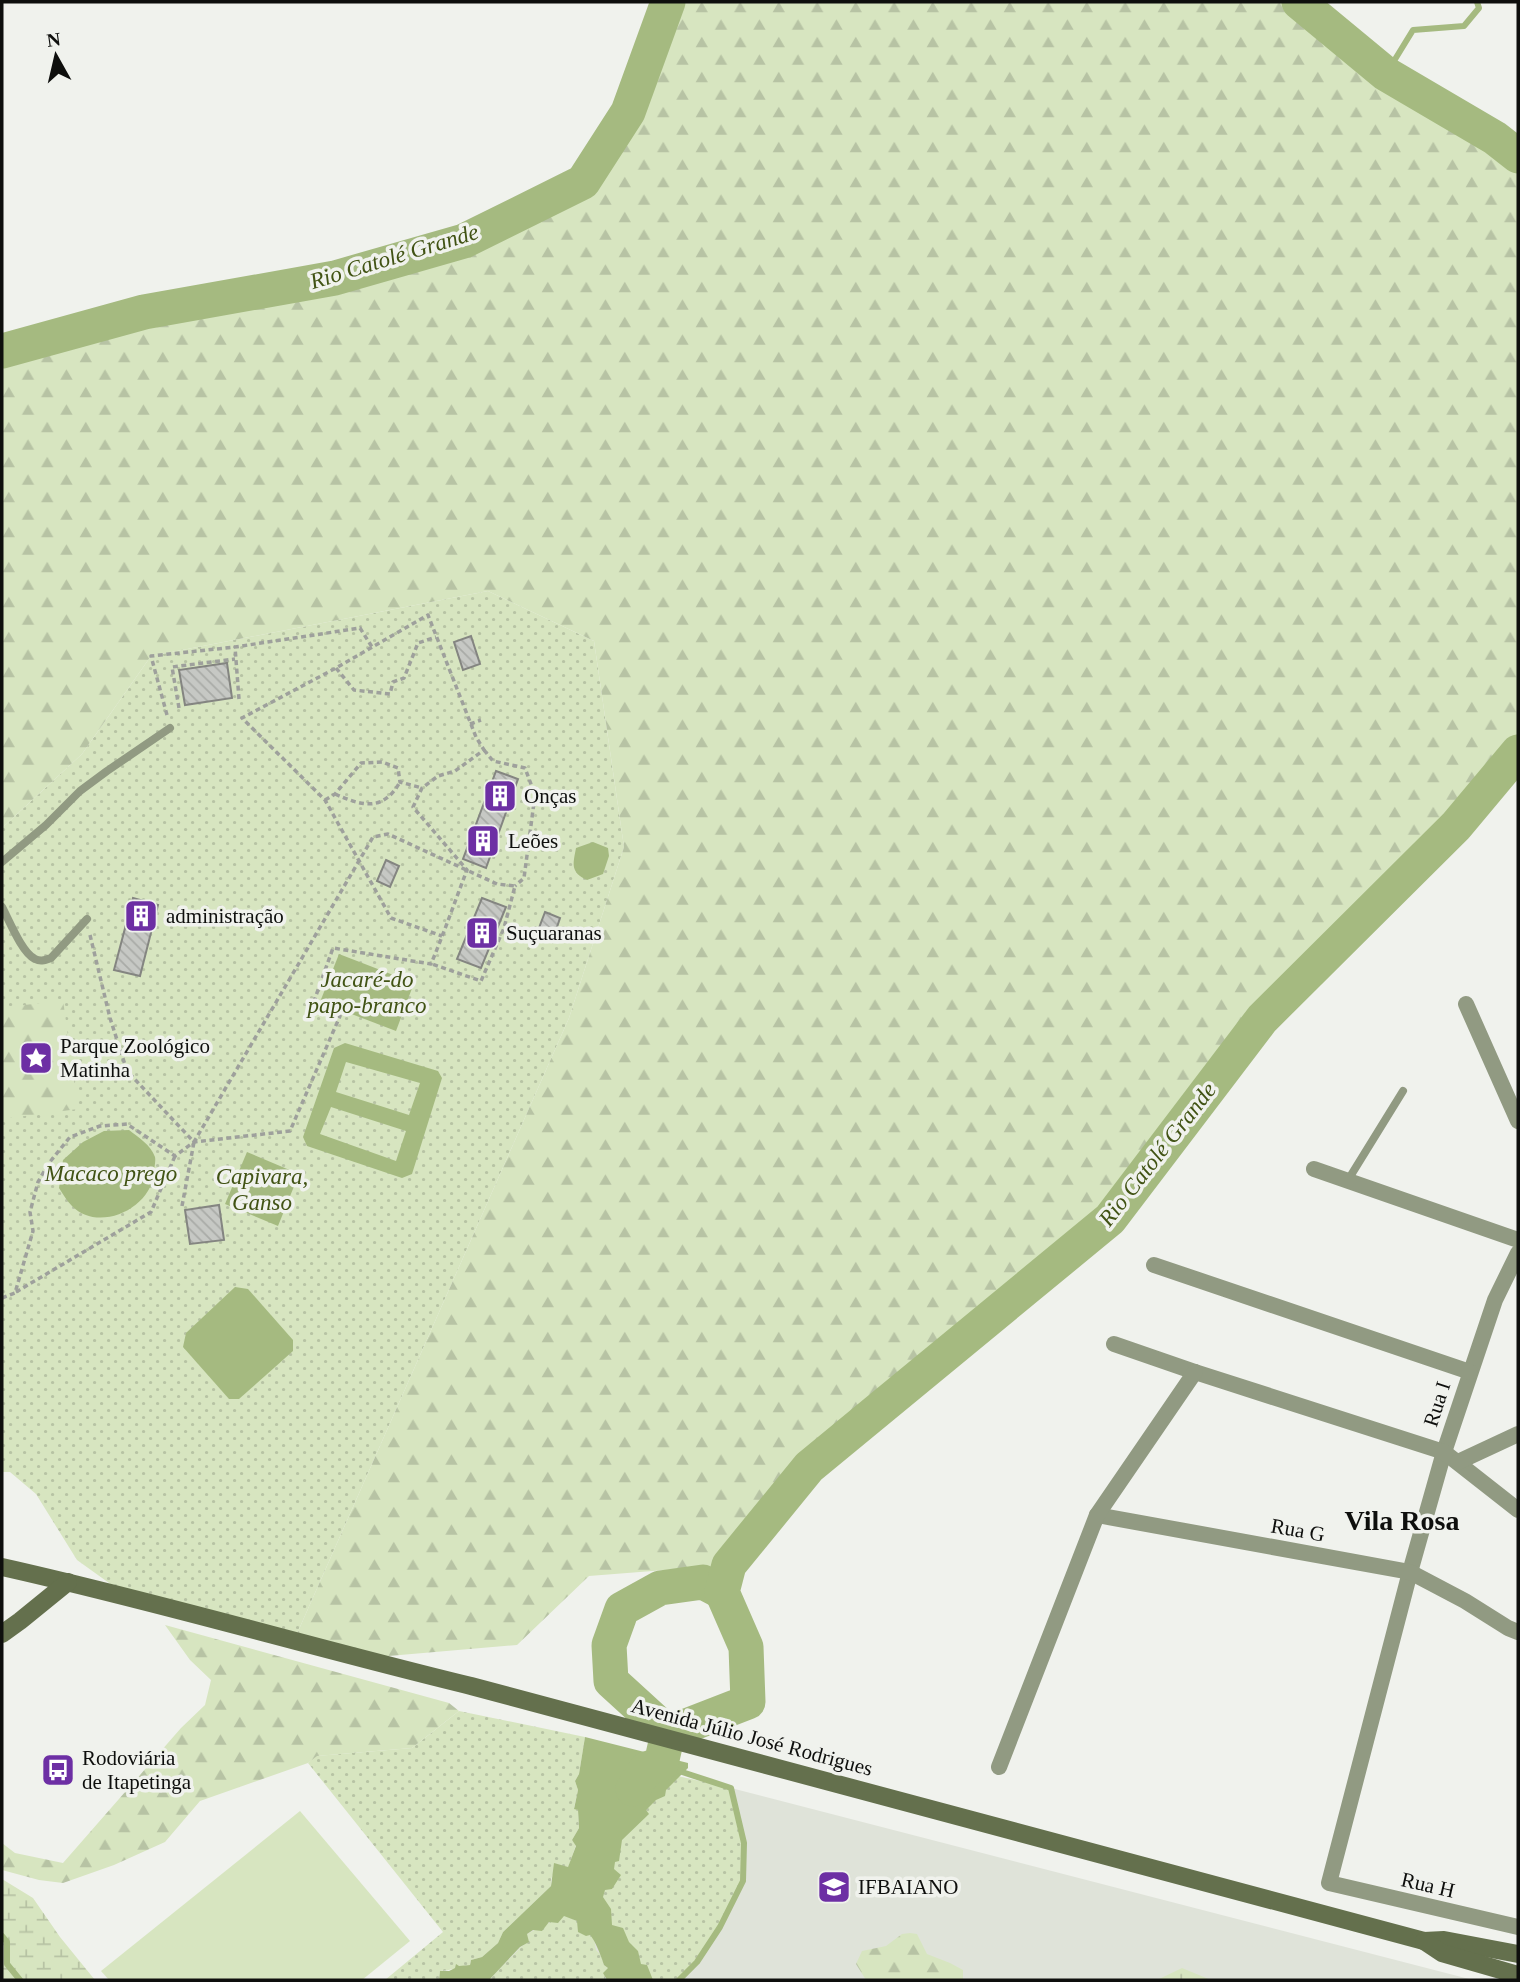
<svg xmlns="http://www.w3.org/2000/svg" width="1520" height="1982" font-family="'Times New Roman',serif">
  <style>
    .built { fill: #dfe3d9 }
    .grass { fill: url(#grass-dots) }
    .forest { fill: url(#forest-firs) }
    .wetland { fill: url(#wetland-marsh) }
    .pitch { fill: #d7e5c0 }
    .water { fill: #a5ba80; fill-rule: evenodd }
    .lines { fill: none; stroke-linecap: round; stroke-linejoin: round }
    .stream { stroke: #a5ba80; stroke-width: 6 }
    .river { stroke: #a5ba80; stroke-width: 35 }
    .building { fill: url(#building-back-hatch); stroke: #848581; stroke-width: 2 }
    .path { stroke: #9ea09c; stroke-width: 3.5; stroke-dasharray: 5 3.5; stroke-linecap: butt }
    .lane { stroke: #919a82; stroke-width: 8 }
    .street { stroke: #919a82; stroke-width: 16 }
    .secondary { stroke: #64704d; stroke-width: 18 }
    .labels { text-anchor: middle; stroke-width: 7; stroke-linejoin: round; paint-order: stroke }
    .poi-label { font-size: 21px; fill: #0e0f0d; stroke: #f0f2ed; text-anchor: start }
    .street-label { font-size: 21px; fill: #0e0f0d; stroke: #f0f2ed }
    .water-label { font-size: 23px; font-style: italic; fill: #415314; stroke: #f0f2ed }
    .district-label { font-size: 28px; font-weight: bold; fill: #0e0f0d; stroke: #f0f2ed }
  </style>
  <defs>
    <pattern id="grass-dots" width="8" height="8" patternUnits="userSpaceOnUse" patternTransform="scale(1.75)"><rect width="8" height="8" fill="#d7e5c0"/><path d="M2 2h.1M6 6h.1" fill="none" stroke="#b7c3a4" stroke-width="1.8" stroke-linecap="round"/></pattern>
    <pattern id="forest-firs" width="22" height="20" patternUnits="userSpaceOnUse" patternTransform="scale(1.75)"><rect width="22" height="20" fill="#d7e5c0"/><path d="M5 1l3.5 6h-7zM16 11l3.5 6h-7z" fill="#b7c3a4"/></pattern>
    <pattern id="wetland-marsh" width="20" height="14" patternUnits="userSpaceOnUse" patternTransform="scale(1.75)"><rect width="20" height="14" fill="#d7e5c0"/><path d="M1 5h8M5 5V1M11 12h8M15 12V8" fill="none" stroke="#b7c3a4"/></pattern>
    <pattern id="building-back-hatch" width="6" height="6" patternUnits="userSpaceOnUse" patternTransform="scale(1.75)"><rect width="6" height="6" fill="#c6c8c4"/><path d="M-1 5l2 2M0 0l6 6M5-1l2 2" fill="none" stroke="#a9aba7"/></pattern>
  </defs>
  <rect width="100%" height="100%" fill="#f0f2ed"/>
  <polygon class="built" points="646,1769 731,1788 1473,1980 482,1980"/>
  <g class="grass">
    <polygon points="488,591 594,641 624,847 569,1018 296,1636 123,1593 77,1560 36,1494 10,1472 2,1472 2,828 82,754 151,656"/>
    <path d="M459,1711L585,1737L579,1774L575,1781L578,1790L574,1808L578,1810L579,1828L572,1840L576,1845L568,1868C555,1872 551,1871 551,1886L503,1932L498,1943L482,1957L471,1960L470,1965C460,1966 451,1971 440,1971L439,1980H385L443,1932L308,1763L316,1756L412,1748Z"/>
    <polygon points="668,1774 731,1788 743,1839 743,1881 720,1927 697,1962 679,1980 629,1980 599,1903 596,1847"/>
    <polygon points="564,1915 577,1921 594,1939 596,1950 601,1955 604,1965 608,1968 605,1978 607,1980 489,1980 521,1947 528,1942 527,1934"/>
  </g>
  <g class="forest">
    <polygon points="668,2 1299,2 1386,74 1495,138 1518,156 1518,752 1456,826 1262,1019 1110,1219 809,1466 729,1565 589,1576 517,1645 377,1657 296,1636 569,1018 624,847 594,641 488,591 151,656 82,754 2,828 2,351 144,312 335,278 464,241 582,182 628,112"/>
    <polygon points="63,1000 78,1109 2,1119 2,1008"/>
    <polygon points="165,1625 449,1703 459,1711 412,1748 317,1756 308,1763 200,1801 165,1842 114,1865 63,1883 39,1880 2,1870 2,1843 15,1853 63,1863 181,1728 205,1705 211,1680 190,1660"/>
    <polygon points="910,1933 917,1934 927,1954 950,1963 963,1970 963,1980 866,1980 856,1964 862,1951 886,1946 902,1934"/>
  </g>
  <g class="wetland">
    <polygon points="2,1879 33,1898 60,1937 95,1980 2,1980"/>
    <polygon points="1182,1968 1211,1980 1157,1980"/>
  </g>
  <polygon class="pitch" points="300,1811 410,1941 362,1980 109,1980 101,1971"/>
  <g class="water">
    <path d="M593,842L608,848L609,856L603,874L587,880C570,872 573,864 576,848Z"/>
    <polygon points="339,954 414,983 396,1031 320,1002"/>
    <path d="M345,1043L438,1071L442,1078L412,1174L402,1178L307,1146L303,1137L334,1048ZM346,1062L420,1083L409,1115L336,1092ZM331,1107L406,1131L396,1161L320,1134Z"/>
    <path d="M129,1130C138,1137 151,1145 155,1157C156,1161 154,1168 154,1173C151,1209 98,1233 72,1206C67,1201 63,1194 59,1188L63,1160L83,1142L104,1131Z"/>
    <polygon points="247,1152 299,1174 278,1226 225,1204"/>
    <polygon points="235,1287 248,1289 293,1340 293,1351 239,1399 229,1399 183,1347 186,1333"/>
    <path d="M585,1737L688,1763V1768L666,1790L665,1796L656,1800L646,1810L649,1814L622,1840L619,1861L615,1862L614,1869L621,1875L612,1889L605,1890L603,1897L611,1909L612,1925L623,1928L629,1942L638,1951L641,1964L647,1965L653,1980H607L603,1973L608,1968L604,1965C602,1958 595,1940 590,1935L586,1936L578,1932L577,1921L564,1916L558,1923L549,1922L542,1931L533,1930L527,1934L529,1942L520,1947L489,1980H439L440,1971H449L455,1968L456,1964L459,1966L470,1965L471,1960L482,1957L498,1943L503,1932L551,1886L554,1863L568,1867L576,1846L572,1840L579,1828L578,1810L574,1809L578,1790L575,1781L579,1774Z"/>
  </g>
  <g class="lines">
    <g class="stream">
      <polyline points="1386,74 1413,30 1464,26 1479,8 1477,2"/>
      <polyline points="676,1770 731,1788 744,1843 743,1881 720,1927 697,1962 679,1980"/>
      <polyline points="2,1936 7,1942 7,1964 20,1980"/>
    </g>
    <g class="river">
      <polyline points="1299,2 1386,74 1495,138 1518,156"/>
      <polyline points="2,351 144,312 335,278 464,241 583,182 628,112 668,2"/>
      <polyline points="668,1733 611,1681 609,1645 622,1609 660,1588 703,1582 722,1592"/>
      <polyline points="633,1789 646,1769 661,1764 668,1733 748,1702 746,1647 722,1592 729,1565 809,1467 1110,1219 1262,1019 1456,826 1518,752"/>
    </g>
  </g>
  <g class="building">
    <polygon points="471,636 480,664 463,670 454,642"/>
    <polygon points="227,663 232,698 185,705 179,670"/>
    <polygon points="496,771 518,779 486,868 463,859"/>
    <polygon points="386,860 399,866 390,887 377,881"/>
    <polygon points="133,898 158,905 140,976 114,970"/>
    <polygon points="482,898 506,907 481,968 457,959"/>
    <polygon points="545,912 560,918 552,942 536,936"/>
    <polygon points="219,1205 224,1240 190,1244 185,1210"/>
  </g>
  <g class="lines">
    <g class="path">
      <polyline points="336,668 354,690 390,694 393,682 404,678 418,643 436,637"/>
      <polyline points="239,699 235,647 360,628 372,647"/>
      <polyline points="179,708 172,667 235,659"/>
      <polyline points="167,715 151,656 235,647"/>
      <polyline points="470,724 481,720"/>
      <polyline points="484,750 493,761 525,768 535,795 524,878 515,886"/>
      <path d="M335,794C362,806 383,812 400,782"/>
      <polyline points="325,800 335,794 361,763 382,762 398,768 400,782 422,788"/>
      <polyline points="90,935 110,1018 127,1071 194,1142 373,837 388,834 497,884 515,886 504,928 481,981 432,964"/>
      <polyline points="182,1206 194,1142"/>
      <polyline points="16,1292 151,1212 175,1156"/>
      <path d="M2,1298L15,1293L33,1231L30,1212L38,1182L49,1163L70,1137L100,1126L127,1124L175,1156L194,1142L290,1131L340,1016L313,1004L333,948L431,964C444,933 455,901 467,870L413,807L422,788L438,776L455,771L484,750L476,737L428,615L336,668L242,718L325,800L391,918L442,936"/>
    </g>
    <g class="lane">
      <polyline points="2,862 46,825 80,791 107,771 170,728"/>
      <path d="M2,907C9,920 22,953 35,959C41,962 45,960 51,958L87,919"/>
      <polyline points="1348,1180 1403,1091"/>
    </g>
    <g class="street">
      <polyline points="1466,1004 1518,1121"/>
      <polyline points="1314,1169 1518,1240"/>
      <polyline points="1518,1253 1495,1300 1444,1452 1410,1572 1329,1883 1518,1927"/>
      <polyline points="1154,1265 1470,1372"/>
      <polyline points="1114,1344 1195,1372 1444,1452 1518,1510"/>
      <polyline points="1458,1462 1518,1434"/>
      <polyline points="1097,1515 1410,1572 1465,1601 1508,1628 1518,1632"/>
      <polyline points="999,1767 1097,1515 1195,1372"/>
    </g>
    <g class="secondary">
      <path d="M2,1567C159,1602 314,1648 471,1686L1424,1941L1444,1940L1518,1954"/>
      <polyline points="2,1634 20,1621 68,1582"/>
      <polyline points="1424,1941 1442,1953 1518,1975"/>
    </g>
  </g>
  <defs>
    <symbol id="building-square" viewBox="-11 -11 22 22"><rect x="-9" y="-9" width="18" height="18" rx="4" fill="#6d2fa4" stroke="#f0f2ed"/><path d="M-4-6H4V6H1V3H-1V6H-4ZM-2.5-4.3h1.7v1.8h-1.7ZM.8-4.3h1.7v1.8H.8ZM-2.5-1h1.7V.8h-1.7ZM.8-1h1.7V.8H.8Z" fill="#fff"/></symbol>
    <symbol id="sight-square" viewBox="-11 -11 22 22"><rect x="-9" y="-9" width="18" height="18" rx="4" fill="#6d2fa4" stroke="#f0f2ed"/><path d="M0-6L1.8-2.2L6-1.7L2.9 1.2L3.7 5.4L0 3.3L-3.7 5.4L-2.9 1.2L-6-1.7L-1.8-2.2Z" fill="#fff"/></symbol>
    <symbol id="bus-square" viewBox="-11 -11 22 22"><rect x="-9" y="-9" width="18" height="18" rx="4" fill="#6d2fa4" stroke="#f0f2ed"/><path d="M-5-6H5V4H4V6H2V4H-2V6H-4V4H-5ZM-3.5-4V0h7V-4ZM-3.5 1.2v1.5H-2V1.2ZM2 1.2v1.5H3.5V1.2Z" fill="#fff"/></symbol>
    <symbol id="school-square" viewBox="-11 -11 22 22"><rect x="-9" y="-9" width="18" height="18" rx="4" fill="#6d2fa4" stroke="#f0f2ed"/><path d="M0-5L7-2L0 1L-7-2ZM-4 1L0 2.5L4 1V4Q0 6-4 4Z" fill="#fff"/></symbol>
  </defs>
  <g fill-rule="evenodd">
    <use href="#building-square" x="481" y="777" width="38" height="38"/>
    <use href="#building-square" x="464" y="822" width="38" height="38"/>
    <use href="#building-square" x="122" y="897" width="38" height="38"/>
    <use href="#building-square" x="463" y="914" width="38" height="38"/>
    <use href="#sight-square" x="17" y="1039" width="38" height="38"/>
    <use href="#bus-square" x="39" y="1751" width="38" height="38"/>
    <use href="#school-square" x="815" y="1868" width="38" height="38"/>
  </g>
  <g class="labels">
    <g class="poi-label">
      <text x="524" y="803">Onças</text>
      <text x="508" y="848">Leões</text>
      <text x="166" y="923">administração</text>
      <text x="506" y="940">Suçuaranas</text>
      <text x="60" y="1053">Parque Zoológico<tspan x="60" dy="24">Matinha</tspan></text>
      <text x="82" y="1765">Rodoviária<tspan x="82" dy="24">de Itapetinga</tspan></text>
      <text x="858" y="1894">IFBAIANO</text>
    </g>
    <g class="street-label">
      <text transform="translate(1437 1404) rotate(-72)" y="7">Rua I</text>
      <text transform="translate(1298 1530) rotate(10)" y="7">Rua G</text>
      <text transform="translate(752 1737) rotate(15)" y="7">Avenida Júlio José Rodrigues</text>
      <text transform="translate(1428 1885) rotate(13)" y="7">Rua H</text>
    </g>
    <g class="water-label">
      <text transform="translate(394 256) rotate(-17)" y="8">Rio Catolé Grande</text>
      <text x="367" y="987">Jacaré-do<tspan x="367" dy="26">papo-branco</tspan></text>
      <text transform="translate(1157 1154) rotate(-52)" y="8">Rio Catolé Grande</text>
      <text x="111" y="1181">Macaco prego</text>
      <text x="262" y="1184">Capivara,<tspan x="262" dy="26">Ganso</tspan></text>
    </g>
    <g class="district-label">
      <text x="1402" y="1530">Vila Rosa</text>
    </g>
  </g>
  <rect width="1520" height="1982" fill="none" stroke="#0e0f0d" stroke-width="7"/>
  <g transform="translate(56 56) rotate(352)" stroke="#f0f2ed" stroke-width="5" paint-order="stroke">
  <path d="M0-5L12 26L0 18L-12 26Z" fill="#0e0f0d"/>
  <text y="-10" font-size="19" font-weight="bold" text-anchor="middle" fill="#0e0f0d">N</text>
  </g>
</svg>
